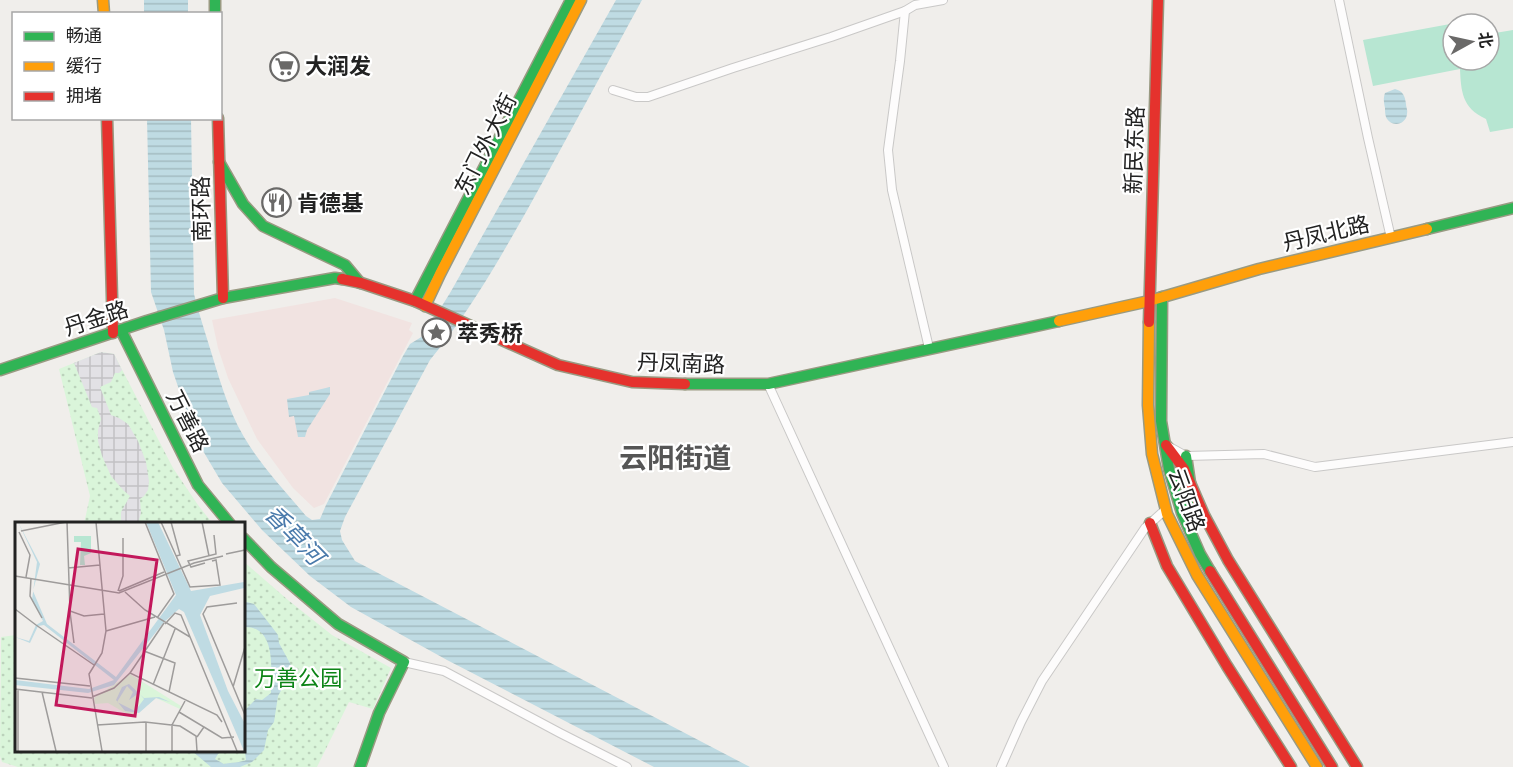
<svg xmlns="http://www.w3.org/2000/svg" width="1513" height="767" font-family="'PT Sans Narrow','Noto Sans SC',sans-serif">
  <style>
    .commercial { fill: #f1e3e1 }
    .park { fill: url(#park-dots) }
    .pitch { fill: #b7e6d2 }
    .plaza { fill: url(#plaza-grid) }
    .water { fill: url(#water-rules) }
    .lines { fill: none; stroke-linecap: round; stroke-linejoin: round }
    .street-casing { stroke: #c9c8c7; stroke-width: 10 }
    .fast-casing { stroke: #999a82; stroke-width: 13 }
    .slow-casing { stroke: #999a82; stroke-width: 13 }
    .jam-casing { stroke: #999a82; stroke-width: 13 }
    .street { stroke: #fdfcfc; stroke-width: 8 }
    .fast { stroke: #30b455; stroke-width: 10 }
    .slow { stroke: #ff9f0a; stroke-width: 10 }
    .jam { stroke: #e5322d; stroke-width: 10 }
    .labels { text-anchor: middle; stroke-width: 4.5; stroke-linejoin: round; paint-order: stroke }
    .poi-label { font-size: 22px; font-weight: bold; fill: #222; stroke: #fff; text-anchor: start }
    .street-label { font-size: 22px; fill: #222; stroke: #fff }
    .park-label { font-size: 22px; fill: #0c8416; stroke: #fff }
    .water-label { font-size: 24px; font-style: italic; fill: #4a7aab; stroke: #fff }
    .district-label { font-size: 28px; font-weight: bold; fill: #555; stroke: #fff }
    .inset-road { fill: none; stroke: #9e9c9b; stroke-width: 1.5 }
    .view { fill: #c2185b; fill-opacity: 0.15; stroke: #c2185b; stroke-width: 3 }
    .inset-edge { fill: none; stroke: #222; stroke-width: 3 }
  </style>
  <defs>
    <pattern id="park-dots" width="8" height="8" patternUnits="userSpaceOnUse" patternTransform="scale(1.5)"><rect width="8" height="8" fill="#daf5da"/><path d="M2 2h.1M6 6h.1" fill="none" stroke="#bbd2bb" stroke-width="1.8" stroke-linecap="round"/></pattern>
    <pattern id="plaza-grid" width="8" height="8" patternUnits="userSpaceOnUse" patternTransform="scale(1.5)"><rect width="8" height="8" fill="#e2e1e5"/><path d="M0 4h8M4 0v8" fill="none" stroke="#c2c1c4"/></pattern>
    <pattern id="water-rules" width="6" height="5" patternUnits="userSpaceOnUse" patternTransform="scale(1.5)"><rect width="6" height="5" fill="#bfdbe3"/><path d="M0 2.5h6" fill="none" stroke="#a4bcc2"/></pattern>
  </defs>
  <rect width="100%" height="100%" fill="#f0eeeb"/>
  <polygon class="commercial" points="335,298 412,323 409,330 413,333 324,504 314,508 293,488 257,439 228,378 218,348 212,320"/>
  <g class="park">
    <polygon points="101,352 114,354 173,468 198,505 213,524 84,524 90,496 59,369"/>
    <polygon points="243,561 288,600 332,635 391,668 373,709 349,702 317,767 18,767 2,762 0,756 1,637 16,635 16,750 243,750"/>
  </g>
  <path class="pitch" d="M1461,22V24H1453V60H1489V34L1513,30V128L1490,132L1486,119C1462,108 1461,91 1460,69L1373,86L1363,40Z"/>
  <polygon class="plaza" points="101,352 114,354 122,370 119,373 115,373 111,382 100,387 111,415 119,418 128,424 138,441 146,462 149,481 148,490 144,496 140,499 141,513 138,524 121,524 121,512 130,496 123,490 111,476 102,456 98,441 98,430 101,419 97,408 92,407 74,363"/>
  <g class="water">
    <rect x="144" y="0" width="44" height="13"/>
    <path d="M616,0H642C610,59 578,117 546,176C511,239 476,304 430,360L345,517L340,531L342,540L355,561L750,767H654L447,660L351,607L310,576L262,530L222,483L196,439L173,372L164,330L151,292L147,119H191L194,294C198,310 203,326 208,342C218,374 227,408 244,437C261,466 285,491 306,516L312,520L320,519L326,505L403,356L410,344L423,336L450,293Z"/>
    <path d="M1395,89C1403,91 1405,96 1406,104C1406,107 1408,110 1407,114C1406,125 1391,128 1386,117C1385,114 1385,111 1385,108C1384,102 1383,99 1385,93Z"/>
    <polygon points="330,387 330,394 307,430 305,437 298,437 294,416 289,417 287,399 309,395 309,392"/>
    <path d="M243,601L254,604L272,627L278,635L279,643L293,669L278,696L274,722L268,730L264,750L252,762L240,767H211L192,751H222L218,754L215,759L224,764C228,763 243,762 246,760L245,752L243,750V712L256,699L262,700L271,693C271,670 277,625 243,627Z"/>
  </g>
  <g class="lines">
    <defs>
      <g id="street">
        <polyline points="1339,0 1368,138 1391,238"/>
        <polyline points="613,90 636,97 648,97 733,68 831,37 905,11"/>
        <polyline points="929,348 892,190 888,150 900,61 905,11 915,5 943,0"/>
        <polyline points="768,384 944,767"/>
        <polyline points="1168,446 1186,456 1264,454 1315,467 1513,442"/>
        <polyline points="404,662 444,671 560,733 627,767"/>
        <polyline points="1001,767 1021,722 1042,681 1145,528 1166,509"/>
      </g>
      <g id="fast">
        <polyline points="215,0 215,14"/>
        <polyline points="219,162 243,204 263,226 345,265 360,283"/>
        <polyline points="1427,229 1513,208"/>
        <polyline points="1162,297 1161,421 1169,469 1182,513 1200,554 1210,571"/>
        <polyline points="415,301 571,0"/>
        <polyline points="121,330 198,485 230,524"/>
        <polyline points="0,370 147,321 223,298 335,278 342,279"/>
        <polyline points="685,384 768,384 1059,321"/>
        <polyline points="1186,456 1190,483 1187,522"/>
        <polyline points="243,538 271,567 338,624 404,662 379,713 360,767"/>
      </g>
      <g id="slow">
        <polyline points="103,0 104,14"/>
        <polyline points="425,306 440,274 581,0"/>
        <polyline points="1059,321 1149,301 1259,269 1427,229"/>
        <polyline points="1149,322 1148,405 1152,454 1167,514 1197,575 1317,767"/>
      </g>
      <g id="jam">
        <polyline points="107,118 113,333"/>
        <polyline points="218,118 223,298"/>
        <polyline points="342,279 361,283 415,301 558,365 632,382 685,384"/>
        <polyline points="1149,322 1158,0"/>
        <polyline points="1166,445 1184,469 1204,515 1228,560 1357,767"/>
        <polyline points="1150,523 1167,566 1227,666 1291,767"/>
        <polyline points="1210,571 1332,767"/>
      </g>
    </defs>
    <use href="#street" class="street-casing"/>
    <use href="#fast" class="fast-casing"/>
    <use href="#slow" class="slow-casing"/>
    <use href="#jam" class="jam-casing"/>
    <use href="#street" class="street"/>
    <use href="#fast" class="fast"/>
    <use href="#slow" class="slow"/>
    <use href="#jam" class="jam"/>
  </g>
  <defs>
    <symbol id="supermarket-ring" viewBox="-11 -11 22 22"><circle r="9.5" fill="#fff" stroke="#6a6968" stroke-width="1.5"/><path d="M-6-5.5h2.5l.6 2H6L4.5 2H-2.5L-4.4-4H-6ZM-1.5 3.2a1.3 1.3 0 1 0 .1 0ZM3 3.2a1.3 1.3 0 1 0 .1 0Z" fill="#6a6968"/></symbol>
    <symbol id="restaurant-ring" viewBox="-11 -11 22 22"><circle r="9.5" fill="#fff" stroke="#6a6968" stroke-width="1.5"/><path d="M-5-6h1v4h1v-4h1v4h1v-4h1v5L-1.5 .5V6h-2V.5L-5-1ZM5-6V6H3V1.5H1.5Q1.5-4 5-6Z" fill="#6a6968"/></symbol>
    <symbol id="sight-ring" viewBox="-11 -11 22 22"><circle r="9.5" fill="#fff" stroke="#6a6968" stroke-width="1.5"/><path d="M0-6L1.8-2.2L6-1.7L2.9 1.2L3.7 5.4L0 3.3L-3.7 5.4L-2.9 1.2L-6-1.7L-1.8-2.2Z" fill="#6a6968"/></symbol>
  </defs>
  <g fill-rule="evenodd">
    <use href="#supermarket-ring" x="268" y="50" width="33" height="33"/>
    <use href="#restaurant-ring" x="260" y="186" width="33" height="33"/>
    <use href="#sight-ring" x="420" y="316" width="33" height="33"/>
  </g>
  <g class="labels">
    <g class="poi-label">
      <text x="305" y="74">大润发</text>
      <text x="297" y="211">肯德基</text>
      <text x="457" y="341">萃秀桥</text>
    </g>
    <g class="street-label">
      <text transform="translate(485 144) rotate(-63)" y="8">东门外大街</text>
      <text transform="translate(1134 150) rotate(-88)" y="8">新民东路</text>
      <text transform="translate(201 209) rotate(-91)" y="8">南环路</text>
      <text transform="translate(1326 233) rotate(-13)" y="8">丹凤北路</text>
      <text transform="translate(96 318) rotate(-18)" y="8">丹金路</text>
      <text transform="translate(681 363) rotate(2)" y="8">丹凤南路</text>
      <text transform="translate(188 421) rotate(63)" y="8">万善路</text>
      <text transform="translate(1187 500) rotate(70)" y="8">云阳路</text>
    </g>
    <g class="park-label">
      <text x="298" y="686">万善公园</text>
    </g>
    <g class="water-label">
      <text transform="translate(294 535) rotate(46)" y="8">香草河</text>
    </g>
    <g class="district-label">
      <text x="675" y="468">云阳街道</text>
    </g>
  </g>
  <g transform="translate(15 522)">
    <rect width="230" height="230" fill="#f0eeeb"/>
    <path d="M115,152L166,184L165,187L141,176L117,195L93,181L80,182L79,176Z" fill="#daf5da"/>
    <path d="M59,14H76V31L69,34L70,43H65L66,20H59Z" fill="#b7e6d2"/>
    <path d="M3,0L25,42L18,69L32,102L101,155L161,73L131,0H143L176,69L229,60V66L195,74L185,93L213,169L229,200V229L169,90L164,87L149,100L99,163L73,171L0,163V158L74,167L99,158L29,103L23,104L15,121L0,115L14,119L21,103L28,99L17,78L22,40ZM114,162L129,176L144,175L155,180L141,176L124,191L110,189L101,178L107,165ZM112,164L118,170L114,178L124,171L129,177L120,189L102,180Z" fill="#bfdbe3" fill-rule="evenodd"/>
    <path class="inset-road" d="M52,0L55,89L69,94L89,92M81,0L91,109L87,131L74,152L87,229M130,0L159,72L142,96M146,0L175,65L205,63L201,38L197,39M156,0L165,33L161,34M187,0L194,34M6,9L51,0M4,10L15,33L11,55M211,32L230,28M190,41L176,45L173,39L201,32L199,13M53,46L85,43M0,54L104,71L179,41L208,34M16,56L15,74L27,96M103,69L108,54V16M104,69L149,50M110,70L130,88L175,115M222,81L192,85L188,92L230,193M0,87L21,103M55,90L59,121M149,101L115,151L202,193L207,200M150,102L160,91L166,93L222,229M21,103L79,143M91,109L140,95M129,129L160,141L154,170M0,156L75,164M138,163L160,107M218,165L230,125M0,167L77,176M27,170L41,229M77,175L99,166L115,151M164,190L189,205L182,215M131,200V229M82,203L130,200L165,204L181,214L182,229M189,205L207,216L219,215M3,229V168M157,229V203L170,179"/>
    <path class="view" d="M63,27L142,38L120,194L41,183Z"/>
    <rect width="230" height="230" class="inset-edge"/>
  </g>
  <rect x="12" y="12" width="210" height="108" fill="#ffffff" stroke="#a7a7a7" stroke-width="1.5"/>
  <rect x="24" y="32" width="30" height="9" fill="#30b455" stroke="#a7a7a7" stroke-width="1.5"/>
  <text x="66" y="42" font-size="18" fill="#222222">畅通</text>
  <rect x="24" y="62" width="30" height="9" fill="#ff9f0a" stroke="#a7a7a7" stroke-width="1.5"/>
  <text x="66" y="72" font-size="18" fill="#222222">缓行</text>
  <rect x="24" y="92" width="30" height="9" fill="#e5322d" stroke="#a7a7a7" stroke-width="1.5"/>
  <text x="66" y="102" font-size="18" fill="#222222">拥堵</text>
  <g transform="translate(1471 42) rotate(82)"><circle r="28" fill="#ffffff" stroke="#a7a7a7" stroke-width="1.5"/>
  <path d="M0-4.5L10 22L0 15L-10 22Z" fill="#6a6968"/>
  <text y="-9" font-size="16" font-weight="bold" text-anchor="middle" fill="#222222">北</text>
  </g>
</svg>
